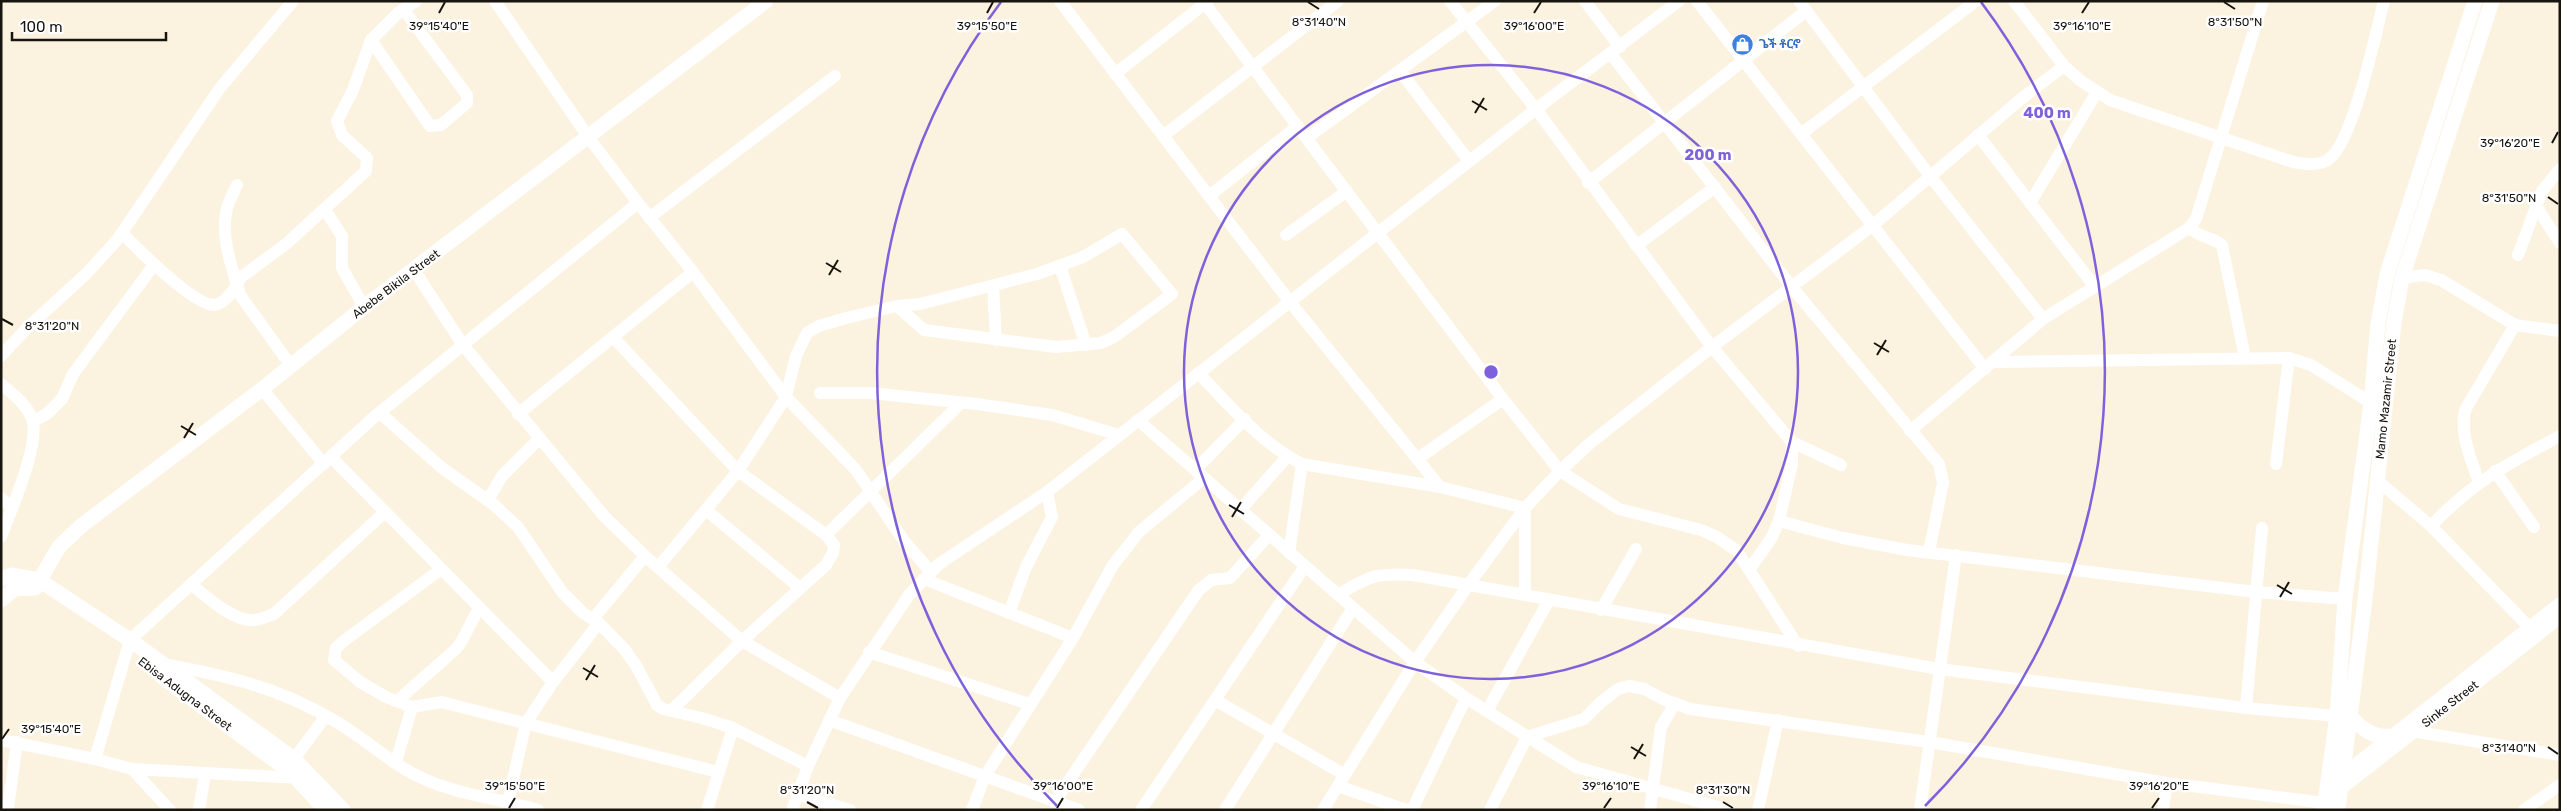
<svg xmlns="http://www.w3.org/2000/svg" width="2561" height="811" font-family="Rubik,'Noto Sans Ethiopic',sans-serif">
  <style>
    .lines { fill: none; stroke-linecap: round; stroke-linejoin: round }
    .minor { stroke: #fff; stroke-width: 12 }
    .major { stroke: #fff; stroke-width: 15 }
    .ticks { fill: none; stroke: #18150f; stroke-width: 2 }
    .ring { fill: none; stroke: #7f61db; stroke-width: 2.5 }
    .labels { text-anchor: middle; stroke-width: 5; stroke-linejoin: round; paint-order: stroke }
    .shop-label { font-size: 12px; font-weight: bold; fill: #366cbe; stroke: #fff; text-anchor: start }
    .street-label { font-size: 12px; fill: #18150f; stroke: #fff }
    .ticks-label { font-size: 12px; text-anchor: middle; fill: #18150f; stroke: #fff; stroke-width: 5; stroke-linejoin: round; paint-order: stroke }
    .centre { fill: #7f61db; stroke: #fff; stroke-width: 2.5 }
    .ring-label { font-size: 15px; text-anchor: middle; font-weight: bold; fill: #7f61db; stroke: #fff; stroke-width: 5; stroke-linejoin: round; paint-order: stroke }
  </style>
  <rect width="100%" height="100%" fill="#fbf2e0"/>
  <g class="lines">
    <g class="minor">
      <polyline points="495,1 589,138 638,203 693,272 786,397 856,470 904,541 931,572"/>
      <polyline points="1060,1 1290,302 1440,487 1525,508 1525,595"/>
      <polyline points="1203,1 1503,399 1560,471 1619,509 1701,530 1717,537 1737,551 1798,646"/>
      <polyline points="1450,1 1536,109 1712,347 1792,442 1792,464 1779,521 1771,539 1749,570"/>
      <polyline points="1585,1 1620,47"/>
      <polyline points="1697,1 1985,369"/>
      <polyline points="1799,1 1930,176 2043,319"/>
      <path d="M2014,1L2064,66L2081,81L2110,100L2293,162C2304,164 2316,166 2326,161C2352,149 2376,32 2384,1"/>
      <polyline points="371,40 430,126 441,125 467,103 467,95 404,10"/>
      <polyline points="1611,54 1791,286 1939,464 1943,483 1929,552"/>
      <polyline points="1400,71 1469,161"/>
      <polyline points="1115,74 1208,1"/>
      <polyline points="1801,134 1976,1"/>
      <polyline points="1978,135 2095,287"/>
      <polyline points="1163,136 1338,1"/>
      <polyline points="1307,138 1495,1"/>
      <polyline points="1588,183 1806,11"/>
      <path d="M237,185C233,194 227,204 226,214C221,239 233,271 240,295L291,366"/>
      <polyline points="1209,196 1298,126"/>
      <polyline points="2030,203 2097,92"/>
      <polyline points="2536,206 2560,243"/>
      <polyline points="325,210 342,236 342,268 364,307"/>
      <polyline points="649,218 835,76"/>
      <path d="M2189,228C2201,238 2212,237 2222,245L2245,358"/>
      <path d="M122,233C137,248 193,305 214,305C225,304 237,287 240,278L286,244L366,171L367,158L342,135L337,121L353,90L371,40L398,13L416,1"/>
      <polyline points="1286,235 1347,191"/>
      <polyline points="1636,246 1715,187"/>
      <polyline points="2518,255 2542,191 2560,169"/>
      <polyline points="1060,266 1086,345"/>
      <polyline points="414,270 463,345 604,516 645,556 742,641 840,698"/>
      <polyline points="2402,278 2425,275 2441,280 2515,325 2560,331"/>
      <polyline points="993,286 996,340"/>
      <polyline points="613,337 738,471 826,535 834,545 833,553 826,565 742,641 671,711"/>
      <polyline points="1,356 26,329 86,274 117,240 220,88 293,1"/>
      <polyline points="1994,362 2289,358 2311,365 2371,403 2378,404"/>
      <path d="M1198,373C1230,405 1261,444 1302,464L1440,487"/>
      <path d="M1,384C13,394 29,406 33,422C38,449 11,510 1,537"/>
      <polyline points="262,389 324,464"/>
      <polyline points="820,393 870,393 977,404 1052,415 1119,435"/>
      <polyline points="380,413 442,468 493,504 518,527 562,592 583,613 599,623 625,650 637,667 657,705 663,709 702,718 733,728 808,766"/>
      <polyline points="518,414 693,272"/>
      <polyline points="1138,420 1415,662 1466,698 1576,767 1729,810"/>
      <polyline points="33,422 48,413 62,399 73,374 154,265"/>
      <polyline points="1910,431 2043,319 2189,228 2196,219 2263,1"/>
      <polyline points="1792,442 1841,465"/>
      <polyline points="331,457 553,682"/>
      <polyline points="1417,459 1503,399"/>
      <polyline points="2276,464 2289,358"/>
      <polyline points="1195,470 1245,419"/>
      <polyline points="2495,471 2534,527"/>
      <polyline points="2378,481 2431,526 2529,627"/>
      <path d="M2479,483C2471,458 2460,436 2465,410L2515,325"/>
      <polyline points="1,498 12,508"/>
      <polyline points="488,500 502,476 539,439"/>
      <polyline points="706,510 800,588"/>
      <polyline points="1240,510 1287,457"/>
      <polyline points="1779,521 1843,538 1907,550 2256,592 2345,599"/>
      <path d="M2431,526C2473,482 2507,464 2560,436"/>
      <polyline points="826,535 961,403"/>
      <polyline points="1289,553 1302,464"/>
      <polyline points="659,566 738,471 786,397 796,356 807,333 819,326 846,318 897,306 920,304 1037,274 1083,257 1122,234 1172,294 1114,337 1101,343 1056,347 924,330 897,306"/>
      <polyline points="440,570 345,640 336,648 334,660 360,682 386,697 412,707 442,702 457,706 718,772"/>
      <polyline points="924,579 1073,638"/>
      <path d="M191,584C205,596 235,623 255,620C262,619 268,616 274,614L385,512"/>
      <path d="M1338,595C1368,576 1377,573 1413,575L1939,669L2246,708L2337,716"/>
      <polyline points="1601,610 1636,549"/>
      <polyline points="1009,613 1026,567 1052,517 1047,492"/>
      <polyline points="593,619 645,556"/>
      <polyline points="869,652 1029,704"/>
      <path d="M163,664C228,676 278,687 335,721C366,739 392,765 424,779C459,795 502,799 538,810"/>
      <polyline points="1215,700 1345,775"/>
      <path d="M397,701L456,649C466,637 470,622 479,609"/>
      <polyline points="2246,708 2262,528"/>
      <polyline points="1487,711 1549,600"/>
      <polyline points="829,720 1079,810"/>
      <polyline points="2411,731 2560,755"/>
      <polyline points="1,740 95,759 132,769 300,778"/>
      <polyline points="95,759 130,640 373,418 638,203"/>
      <polyline points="294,759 326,716"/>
      <polyline points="396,762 412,707"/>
      <polyline points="132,769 170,810"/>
      <polyline points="2336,773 2343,774 2560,603"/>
      <polyline points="1338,786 1406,810"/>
      <polyline points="2335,790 2340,790 2560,618"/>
      <polyline points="796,794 850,810"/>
      <polyline points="508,801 526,723 553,682 599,623"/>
      <polyline points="1055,801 1198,591 1211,580 1230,578 1269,535"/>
      <polyline points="8,808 17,742"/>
      <polyline points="199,810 205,774"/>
      <polyline points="707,810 733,728"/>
      <polyline points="792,810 808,766 840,698 909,595 939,564 1047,492 1536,109 1679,1"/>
      <polyline points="972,810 985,776 1073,638 1113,565 1139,532 1204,478"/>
      <polyline points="1141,810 1305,566"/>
      <polyline points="1225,810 1353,608"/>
      <polyline points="1323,810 1415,662 1469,584 1525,508 1560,471 1589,444 1712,347 1872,226 2021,99 2064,66"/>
      <polyline points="1412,810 1466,698"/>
      <polyline points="1490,810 1527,737 1584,719 1601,702 1618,689 1629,686 1644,689 1665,700 1690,709 1929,742 2167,783 2325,803"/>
      <polyline points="1650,810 1661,727 1675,703"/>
      <polyline points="1758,810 1778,720"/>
      <polyline points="1920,810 1956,555"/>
      <polyline points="2163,810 2167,783"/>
      <polyline points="2524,810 2560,785"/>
    </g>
    <g class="major">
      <polyline points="1,579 11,575 39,580 130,640 294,759 343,810"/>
      <polyline points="35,588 59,547 81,526 262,389 364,307 766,1"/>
      <polyline points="1,600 14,589 35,588"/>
      <polyline points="161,676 278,763 296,778 326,810"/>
      <path d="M2350,716C2362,729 2373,738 2391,736"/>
      <polyline points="2324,810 2337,716 2345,599 2371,403 2378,323 2387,274 2475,1"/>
      <polyline points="2338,810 2365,600 2394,323 2402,278 2492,1"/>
    </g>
  </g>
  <path class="ticks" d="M1308,2L1319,9M2224,2L2235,9M439,13L445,2M987,13L993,2M1534,13L1541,2M2082,13L2089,2M1472,101L1487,110M1475,113L1484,98M2552,143L2558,132M2548,197L2558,204M826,263L841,272M829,275L838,260M2,319L13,325M1874,343L1889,352M1877,355L1886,340M181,426L196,435M184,438L193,423M1229,505L1244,514M1232,517L1241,502M2277,585L2292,594M2280,597L2289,582M583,668L598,677M586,680L595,665M2,739L9,729M1631,747L1646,756M2548,747L2558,754M1634,759L1643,744M807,802L818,808M1723,802L1733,808M509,808L515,798M1057,808L1063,798M1604,808L1611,798M2152,808L2159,798"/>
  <g class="ring">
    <circle cx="1491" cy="372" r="307"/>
    <path d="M1057 806A614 614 0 0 1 1001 2M1981 2A614 614 0 0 1 1925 806"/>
  </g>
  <defs>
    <symbol id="shop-disc" viewBox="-11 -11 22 22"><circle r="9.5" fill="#3f7fe0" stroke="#fff"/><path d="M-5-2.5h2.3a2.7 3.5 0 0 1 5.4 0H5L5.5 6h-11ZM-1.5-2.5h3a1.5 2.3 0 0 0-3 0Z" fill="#fff"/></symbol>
  </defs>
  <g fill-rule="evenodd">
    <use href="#shop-disc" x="1730" y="32" width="25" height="25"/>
  </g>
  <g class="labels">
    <g class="shop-label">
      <text x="1759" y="48">ጌች ቶርኖ</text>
    </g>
    <g class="street-label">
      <text transform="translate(396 284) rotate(-37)" y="4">Abebe Bikila Street</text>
      <text transform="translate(2386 399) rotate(-84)" y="4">Mamo Mazamir Street</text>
      <text transform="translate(185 694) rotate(37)" y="4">Ebisa Adugna Street</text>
      <text transform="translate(2450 704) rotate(-38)" y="4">Sinke Street</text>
    </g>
  </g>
  <g class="ticks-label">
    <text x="1319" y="26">8°31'40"N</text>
    <text x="2235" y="26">8°31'50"N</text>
    <text x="439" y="30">39°15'40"E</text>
    <text x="987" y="30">39°15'50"E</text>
    <text x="1534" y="30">39°16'00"E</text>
    <text x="2082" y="30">39°16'10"E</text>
    <text x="2510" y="147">39°16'20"E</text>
    <text x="2509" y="202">8°31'50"N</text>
    <text x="52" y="330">8°31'20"N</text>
    <text x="51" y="733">39°15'40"E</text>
    <text x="2509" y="752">8°31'40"N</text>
    <text x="515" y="790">39°15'50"E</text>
    <text x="1063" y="790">39°16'00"E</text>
    <text x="1611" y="790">39°16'10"E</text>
    <text x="2159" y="790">39°16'20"E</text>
    <text x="807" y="794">8°31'20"N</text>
    <text x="1723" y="794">8°31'30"N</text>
  </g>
  <circle cx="1491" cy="372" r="8" class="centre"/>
  <g class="ring-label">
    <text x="2047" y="118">400 m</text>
    <text x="1708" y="160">200 m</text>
  </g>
  <rect width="2561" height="811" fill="none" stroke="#18150f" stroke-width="5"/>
  <path d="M12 32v8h154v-8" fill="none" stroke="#18150f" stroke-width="2.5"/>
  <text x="20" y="32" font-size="15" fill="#18150f" stroke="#ffffff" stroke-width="4" paint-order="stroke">100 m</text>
</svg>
